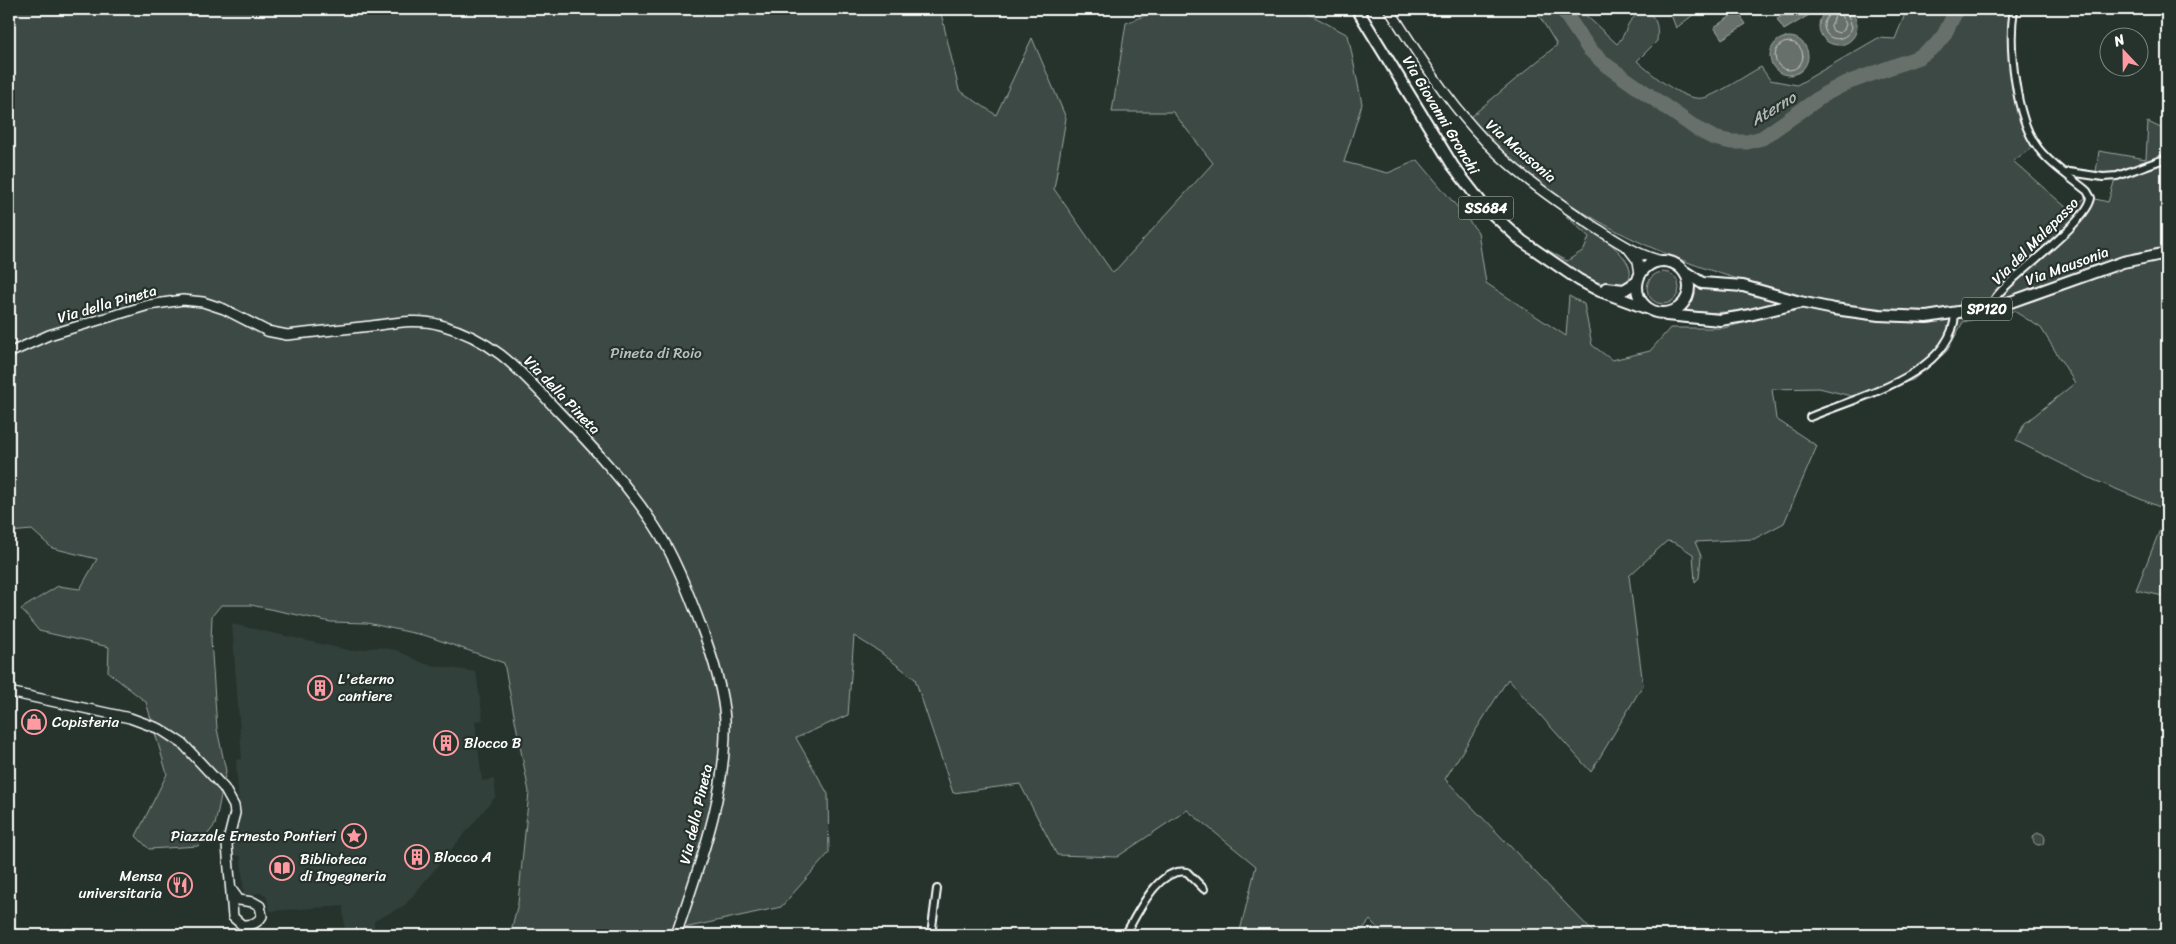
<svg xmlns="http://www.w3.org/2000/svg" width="2176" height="944" font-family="Sriracha,sans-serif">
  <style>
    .built { fill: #333f3a }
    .green { fill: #3e4944; stroke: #9ea4a2 }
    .water { fill: #67706c; stroke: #a4a9a7 }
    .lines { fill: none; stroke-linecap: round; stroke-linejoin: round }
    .shore { stroke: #c2c6c4; stroke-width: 1 }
    .river { stroke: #67706c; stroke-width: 15 }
    .minor-casing { stroke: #fff; stroke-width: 10 }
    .secondary-casing { stroke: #fff; stroke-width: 12 }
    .primary-casing { stroke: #fff; stroke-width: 14 }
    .trunk-casing { stroke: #fff; stroke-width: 14 }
    .minor { stroke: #26332d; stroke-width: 6 }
    .secondary { stroke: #26332d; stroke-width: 9 }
    .primary { stroke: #26332d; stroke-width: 10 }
    .trunk { stroke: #26332d; stroke-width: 10 }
    .labels { text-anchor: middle; stroke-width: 4.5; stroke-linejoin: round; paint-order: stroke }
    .shield { fill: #26332d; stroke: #bec2c0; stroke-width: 1 }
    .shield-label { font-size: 14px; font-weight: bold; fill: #fff }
    .street-label { font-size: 15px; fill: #fff; stroke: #26332d }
    .park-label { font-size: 15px; fill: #bbbfbe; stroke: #26332d }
    .poi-label { font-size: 15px; fill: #fff; stroke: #26332d; text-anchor: start }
    .water-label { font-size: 16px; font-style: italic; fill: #b3b8b6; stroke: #26332d }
  </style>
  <rect width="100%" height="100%" fill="#26332d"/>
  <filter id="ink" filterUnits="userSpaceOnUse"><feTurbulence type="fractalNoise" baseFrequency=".02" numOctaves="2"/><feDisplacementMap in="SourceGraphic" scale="10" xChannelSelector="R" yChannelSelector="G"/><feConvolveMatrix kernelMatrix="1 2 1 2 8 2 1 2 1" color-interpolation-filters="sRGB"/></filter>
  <g filter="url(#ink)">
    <polygon class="built" points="232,624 352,651 378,647 396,650 425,664 476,672 483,720 475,721 482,781 494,779 496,796 405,905 374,921 375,935 345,935 343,906 270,911 266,895 260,893 244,895 241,856 234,855 233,842 240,821 236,760 242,759"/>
    <g class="green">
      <path d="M9,9H940L959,90L996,115L1032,38L1066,118L1054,189L1113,273L1213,163L1173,112H1112L1126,23L1161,9H1300L1348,35L1362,104L1344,162L1388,173L1418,160L1478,232L1486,283L1566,336L1569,296L1584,304L1592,345L1612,360L1650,351L1670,328H1724L1800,308L1857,318L1901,322L1956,319L2004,311L2124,267L2167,258V510L2094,480L2016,441L2024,424L2075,383L2041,328L2014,311L1963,322L1947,351L1913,380L1851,396L1819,388L1772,389L1776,419L1817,446L1784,523L1754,539L1695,542L1701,556L1699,578L1695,582L1693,554C1684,549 1678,542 1667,541L1629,576L1643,685L1591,772L1508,679L1445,779L1596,935H1384L1370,920L1358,935H1239L1256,866L1187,810L1117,857L1057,855L1020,784L953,793L915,679L880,652L854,636L848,715L796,738L828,794L829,853L781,907L652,935H510L518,903L529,792L504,663L427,636L367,623L331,622L251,605H221L212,616L211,640L217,729L226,771L215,825L198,846L149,849L136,836L167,774L146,702L108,672L109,647L39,631L21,609L58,586L80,589L97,559L52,548L32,530L9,532Z"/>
      <path d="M1535,9H1579L1617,44C1630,30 1623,19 1646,11C1658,19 1658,27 1657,41L1637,61C1652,74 1686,105 1707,97C1725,90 1744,76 1761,67L1770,80L1797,85L1878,38L1895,39L1907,9H2012C2003,53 2012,107 2033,147L2013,161L2068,209L2087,197L2108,202L2115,179L2096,172L2099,151L2146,159L2148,122L2167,131V247C2146,251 2125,255 2104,262C2054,279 2008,301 1955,308C1898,316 1844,306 1789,293C1664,262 1558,215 1469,118L1557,45Z"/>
      <polygon points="1669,9 1701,9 1676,28"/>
      <path d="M1566,216C1583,224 1649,261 1625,284C1607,292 1553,266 1546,249L1567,261L1584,250L1589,237Z"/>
      <circle cx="1663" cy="288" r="16"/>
      <path d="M1693,286L1738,288L1784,302C1744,310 1723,316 1682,310L1689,302Z"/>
      <polygon points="2167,512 2167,597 2136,590"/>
      <circle cx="2039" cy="839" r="6"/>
    </g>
    <g class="water">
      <circle cx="1838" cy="26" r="19"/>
      <polygon points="1726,9 1736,9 1746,24 1722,39 1714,27 1730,17"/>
      <polygon points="1794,9 1819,9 1784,30 1777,19"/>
      <circle cx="1789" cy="56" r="19"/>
    </g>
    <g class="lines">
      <g class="shore">
        <path d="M1831,9C1830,16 1823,19 1824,27C1827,44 1848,41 1852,27L1846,9"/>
        <polygon points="1837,13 1840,14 1846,24 1844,30 1839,33 1833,31 1831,26"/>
        <circle cx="1789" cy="56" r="14"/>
      </g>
      <polyline class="river" points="1562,9 1589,49 1606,65 1697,129 1714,138 1731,142 1747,142 1762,138 1825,94 1844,84 1919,57 1935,46 1944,35 1957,9"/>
      <defs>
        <g id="minor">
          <polyline points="2066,174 2069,172 2103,177 2117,176 2167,158"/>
          <path d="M1991,307C1991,288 2086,227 2091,198L2087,191C2070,177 2051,165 2038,148C2015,118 2008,44 2014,9"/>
          <path d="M1810,417C1857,397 1952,375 1955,314"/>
          <polyline points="931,935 937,889"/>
          <path d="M1125,935C1137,915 1158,866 1187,872L1204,889"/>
        </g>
        <g id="secondary">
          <path d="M1389,9C1416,51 1442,93 1475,130C1508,168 1551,198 1593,226C1612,238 1641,258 1664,261"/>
          <polyline points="1628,248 1638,261 1640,274"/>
          <path d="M9,353L49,335L149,305L183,300L203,302L224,309L267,331L287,335C315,332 343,329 371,326C394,323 418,318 441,325C495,340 520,371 557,410C592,446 626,483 654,525C674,555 688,592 701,626C712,655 723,688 725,720C727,794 699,866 676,935"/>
          <path d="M9,692L130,718L160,729L183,744L224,788L234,806L235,813L227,845L233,917L242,925C251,925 257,924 262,916L260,906L253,902L239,900L231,889"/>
        </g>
        <g id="primary">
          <circle cx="1663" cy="287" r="26"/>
          <polyline points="1685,272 1702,283 1743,286 1800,302 1834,309 1879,315 1927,317 2002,305 2123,262 2167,253"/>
          <polyline points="1666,315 1720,320 1745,316 1799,303"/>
        </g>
        <g id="trunk">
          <polyline points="1357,9 1453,166 1484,206 1522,241 1579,280 1600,291 1646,308"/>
          <polyline points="1606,288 1624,290 1637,282"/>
        </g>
      </defs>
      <use href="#minor" class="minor-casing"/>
      <use href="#secondary" class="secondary-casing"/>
      <use href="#primary" class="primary-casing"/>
      <use href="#trunk" class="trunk-casing"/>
      <use href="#minor" class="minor"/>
      <use href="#secondary" class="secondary"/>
      <use href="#primary" class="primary"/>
      <use href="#trunk" class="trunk"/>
    </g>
  </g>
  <defs>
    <symbol id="building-ring" viewBox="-11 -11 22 22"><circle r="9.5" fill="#26332d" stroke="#ff9aa2" stroke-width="1.5"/><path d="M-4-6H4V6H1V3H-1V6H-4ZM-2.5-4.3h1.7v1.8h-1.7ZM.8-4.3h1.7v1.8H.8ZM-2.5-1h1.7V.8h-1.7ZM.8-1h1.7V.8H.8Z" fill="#ff9aa2"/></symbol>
    <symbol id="shop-ring" viewBox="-11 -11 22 22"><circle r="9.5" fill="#26332d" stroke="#ff9aa2" stroke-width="1.5"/><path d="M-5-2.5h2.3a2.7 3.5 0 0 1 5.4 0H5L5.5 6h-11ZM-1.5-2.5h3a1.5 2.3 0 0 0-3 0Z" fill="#ff9aa2"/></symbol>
    <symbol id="sight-ring" viewBox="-11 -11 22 22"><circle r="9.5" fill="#26332d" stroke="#ff9aa2" stroke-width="1.5"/><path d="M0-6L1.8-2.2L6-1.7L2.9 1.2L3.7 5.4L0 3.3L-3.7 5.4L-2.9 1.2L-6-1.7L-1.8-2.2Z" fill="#ff9aa2"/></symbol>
    <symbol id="library-ring" viewBox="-11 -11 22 22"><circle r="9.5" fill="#26332d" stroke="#ff9aa2" stroke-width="1.5"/><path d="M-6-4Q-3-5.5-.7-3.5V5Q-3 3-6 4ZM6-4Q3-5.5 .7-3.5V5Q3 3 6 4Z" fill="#ff9aa2"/></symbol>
    <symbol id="restaurant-ring" viewBox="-11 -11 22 22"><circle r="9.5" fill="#26332d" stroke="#ff9aa2" stroke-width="1.5"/><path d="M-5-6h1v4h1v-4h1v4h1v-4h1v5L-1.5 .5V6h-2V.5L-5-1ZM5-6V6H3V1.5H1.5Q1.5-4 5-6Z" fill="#ff9aa2"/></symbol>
  </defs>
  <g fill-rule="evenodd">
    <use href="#building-ring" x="306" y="674" width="28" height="28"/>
    <use href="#shop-ring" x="20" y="708" width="28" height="28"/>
    <use href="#building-ring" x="432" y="729" width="28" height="28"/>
    <use href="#sight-ring" x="340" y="822" width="28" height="28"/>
    <use href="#building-ring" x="403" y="843" width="28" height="28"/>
    <use href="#library-ring" x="268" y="854" width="28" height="28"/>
    <use href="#restaurant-ring" x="166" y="871" width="28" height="28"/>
  </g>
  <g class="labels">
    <g class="shield">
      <rect x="1458.5" y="196.5" width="55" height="23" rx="4"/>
      <rect x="1962" y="297.5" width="50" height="23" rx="4"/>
    </g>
    <g class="shield-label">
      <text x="1486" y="213">SS684</text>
      <text x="1987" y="314">SP120</text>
    </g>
    <g class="street-label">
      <text transform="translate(1441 115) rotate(59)" y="5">Via Giovanni Gronchi</text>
      <text transform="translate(1521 151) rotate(41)" y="5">Via Mausonia</text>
      <text transform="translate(2035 241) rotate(-45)" y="5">Via del Malepasso</text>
      <text transform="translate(2067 266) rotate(-20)" y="5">Via Mausonia</text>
      <text transform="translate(107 304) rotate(-16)" y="5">Via della Pineta</text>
      <text transform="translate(562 395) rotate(46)" y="5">Via della Pineta</text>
      <text transform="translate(696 814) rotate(-77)" y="5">Via della Pineta</text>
    </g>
    <g class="park-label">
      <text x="656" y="358">Pineta di Roio</text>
    </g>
    <g class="poi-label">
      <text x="338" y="684">L'eterno<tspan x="338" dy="17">cantiere</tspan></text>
      <text x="52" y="727">Copisteria</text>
      <text x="464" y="748">Blocco B</text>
      <text x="336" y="841" text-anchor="end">Piazzale Ernesto Pontieri</text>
      <text x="434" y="862">Blocco A</text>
      <text x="300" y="864">Biblioteca<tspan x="300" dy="17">di Ingegneria</tspan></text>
      <text x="162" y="881" text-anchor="end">Mensa<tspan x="162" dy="17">universitaria</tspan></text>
    </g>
    <g class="water-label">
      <text transform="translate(1773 108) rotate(-31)" y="6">Aterno</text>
    </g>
  </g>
  <rect width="2176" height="944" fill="none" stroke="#26332d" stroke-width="30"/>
  <rect x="15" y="15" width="2146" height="914" fill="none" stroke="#fff" stroke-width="2" filter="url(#ink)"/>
  <g transform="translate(2124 52) rotate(338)"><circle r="24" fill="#26332d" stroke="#7d8581"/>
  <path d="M0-4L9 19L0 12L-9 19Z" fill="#ff9aa2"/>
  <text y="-8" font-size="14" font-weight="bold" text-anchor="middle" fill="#ffffff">N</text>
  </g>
</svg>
